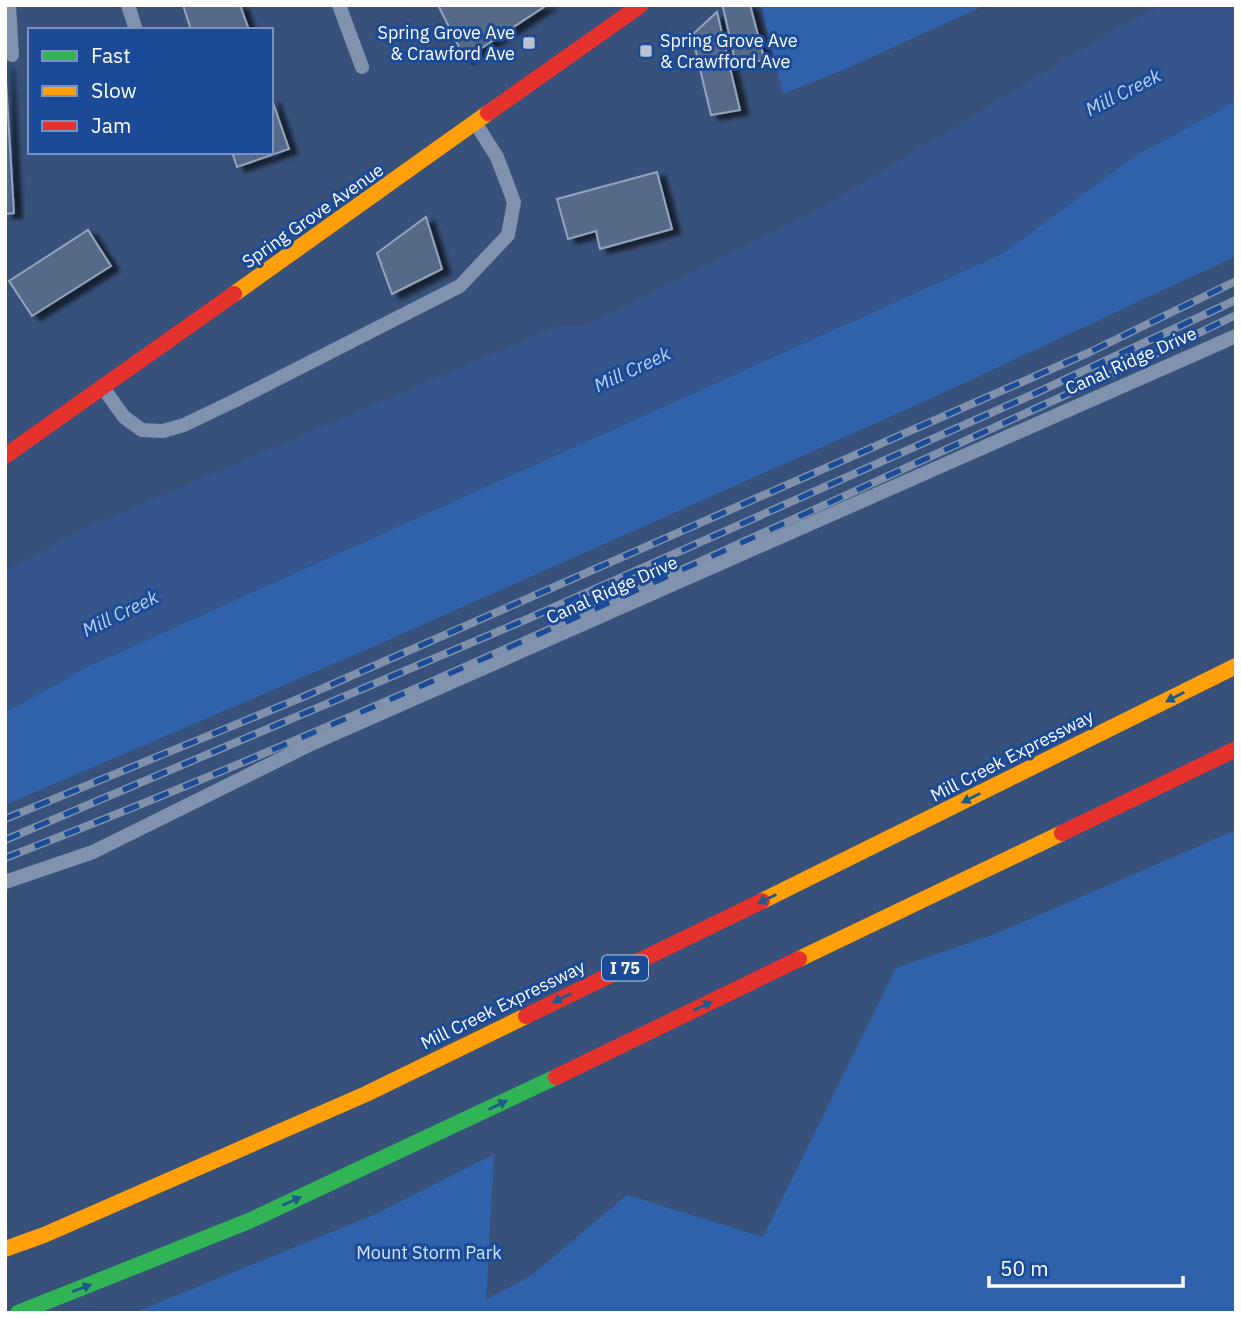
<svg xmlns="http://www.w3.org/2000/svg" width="1241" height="1318" font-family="'IBM Plex Sans',sans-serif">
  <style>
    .green { fill: #3062ac }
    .water { fill: #34568c }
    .building { fill: #546989; stroke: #94a4ba; stroke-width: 2; filter: url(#shadow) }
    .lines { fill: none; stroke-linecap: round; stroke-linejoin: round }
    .lane { stroke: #8092ad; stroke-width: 14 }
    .fast { stroke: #30b455; stroke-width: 16 }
    .slow { stroke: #ff9f0a; stroke-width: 16 }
    .jam { stroke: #e5322d; stroke-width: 16 }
    .rail-casing { stroke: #7f91ab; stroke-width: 8 }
    .rail { stroke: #1b4b96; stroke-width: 5; stroke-dasharray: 16; stroke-linecap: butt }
    .oneway { fill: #1e5b8c }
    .poi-dot { fill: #b9c2d0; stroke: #1b4b96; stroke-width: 2.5 }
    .labels { text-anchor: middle; stroke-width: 6; stroke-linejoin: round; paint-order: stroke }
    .shield { fill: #1b4b96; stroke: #bbc9e0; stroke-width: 2 }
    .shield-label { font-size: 16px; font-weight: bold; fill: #fff }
    .poi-label { font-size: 18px; fill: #fff; stroke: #1b4b96; text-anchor: end }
    .street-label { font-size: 18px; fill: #fff; stroke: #1b4b96 }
    .park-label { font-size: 18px; fill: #d5e5fb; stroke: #1b4b96 }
    .water-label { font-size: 19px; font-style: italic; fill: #bbd3f6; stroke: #1b4b96 }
  </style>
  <defs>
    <filter id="shadow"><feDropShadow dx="8" dy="4.5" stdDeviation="2" flood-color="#0009"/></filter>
  </defs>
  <rect width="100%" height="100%" fill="#37517a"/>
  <g class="green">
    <polygon points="761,5 985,5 848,68 783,94"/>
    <polygon points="1236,101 1236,256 921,403 368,649 5,805 5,713 85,668 1004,253 1132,158"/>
    <polygon points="1236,830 1236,1313 133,1313 376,1214 494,1154 486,1300 532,1275 627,1195 763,1237 896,968 995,934"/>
  </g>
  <polygon class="water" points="1162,5 1236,5 1236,101 1132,158 1004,253 85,668 5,713 5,571 85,528 560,325 588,325 825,206 1112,31"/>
  <g class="building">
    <polygon points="183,5 240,5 249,30 191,30"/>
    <polygon points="438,5 547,5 465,59"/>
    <polygon points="725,5 750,5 765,61 735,61 723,7"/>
    <polygon points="717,12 740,110 711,115 692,35"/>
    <polygon points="5,64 14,213 5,214"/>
    <polygon points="271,97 289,149 237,167 232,152 271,152"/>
    <polygon points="657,172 672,229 600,249 596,231 568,239 557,199"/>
    <polygon points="426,217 442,269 392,294 377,253"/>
    <polygon points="88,230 111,266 32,316 9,281"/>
  </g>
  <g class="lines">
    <g class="lane">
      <polyline points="9,5 12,55"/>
      <polyline points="128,5 136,30"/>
      <polyline points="339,5 362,67"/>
      <polyline points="104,389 124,417 142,430 163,431 184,425 234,401 460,286 508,235 514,202 497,157 476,124"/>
      <polyline points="5,882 93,852 311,744 1236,336"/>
    </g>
    <polyline class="fast" points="18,1313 249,1221 556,1077"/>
    <g class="slow">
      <polyline points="234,294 488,113"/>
      <polyline points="762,901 1236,666"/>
      <polyline points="799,959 1062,833"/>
      <polyline points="5,1249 44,1235 366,1094 526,1016"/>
    </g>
    <g class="jam">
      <polyline points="488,113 641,5"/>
      <polyline points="5,456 234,294"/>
      <polyline points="1062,833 1236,749"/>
      <polyline points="526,1016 762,901"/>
      <polyline points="556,1077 799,959"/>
    </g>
    <defs>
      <g id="rail">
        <polyline points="5,819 303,697 1088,353 1236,281"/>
        <polyline points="5,840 525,620 1036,393 1236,300"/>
        <path d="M5,858C392,709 768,529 1145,359L1236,315"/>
      </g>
    </defs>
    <use href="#rail" class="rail-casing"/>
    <use href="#rail" class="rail"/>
  </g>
  <defs><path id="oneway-solid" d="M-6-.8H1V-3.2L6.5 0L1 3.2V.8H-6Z" transform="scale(1.75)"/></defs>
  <g class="oneway">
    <use href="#oneway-solid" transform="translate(1175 697) rotate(153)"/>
    <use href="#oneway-solid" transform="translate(971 798) rotate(153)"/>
    <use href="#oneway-solid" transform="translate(767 899) rotate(154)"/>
    <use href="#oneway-solid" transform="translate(562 998) rotate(154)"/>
    <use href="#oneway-solid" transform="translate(703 1006) rotate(-26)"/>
    <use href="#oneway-solid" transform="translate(498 1105) rotate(-26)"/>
    <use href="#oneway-solid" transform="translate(292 1201) rotate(-25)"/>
    <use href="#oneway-solid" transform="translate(82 1288) rotate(-21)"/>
  </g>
  <g class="poi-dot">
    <rect x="522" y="36" width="14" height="14" rx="3.5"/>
    <rect x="639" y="44" width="14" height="14" rx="3.5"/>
  </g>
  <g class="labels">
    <rect class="shield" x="602" y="955.5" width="46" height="25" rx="5"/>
    <g class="shield-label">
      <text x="625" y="974">I 75</text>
    </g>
    <g class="poi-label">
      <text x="515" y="39">Spring Grove Ave<tspan x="515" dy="21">&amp; Crawford Ave</tspan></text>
      <text x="660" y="47" text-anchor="start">Spring Grove Ave<tspan x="660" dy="21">&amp; Crawfford Ave</tspan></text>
    </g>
    <g class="street-label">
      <text transform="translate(313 216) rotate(-35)" y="6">Spring Grove Avenue</text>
      <text transform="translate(1131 361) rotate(-24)" y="6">Canal Ridge Drive</text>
      <text transform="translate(612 590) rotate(-24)" y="6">Canal Ridge Drive</text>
      <text transform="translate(1012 756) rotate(-27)" y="6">Mill Creek Expressway</text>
      <text transform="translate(503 1005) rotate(-26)" y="6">Mill Creek Expressway</text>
    </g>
    <g class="park-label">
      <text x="429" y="1259">Mount Storm Park</text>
    </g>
    <g class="water-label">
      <text transform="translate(1123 92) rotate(-27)" y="7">Mill Creek</text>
      <text transform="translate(632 369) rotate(-25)" y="7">Mill Creek</text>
      <text transform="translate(120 613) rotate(-26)" y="7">Mill Creek</text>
    </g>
  </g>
  <rect width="1241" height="1318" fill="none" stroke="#ffffff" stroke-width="14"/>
  <rect x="28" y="28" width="245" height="126" fill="#1b4b96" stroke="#7693c0" stroke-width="2"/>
  <rect x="42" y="51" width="35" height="10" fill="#30b455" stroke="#7693c0" stroke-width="2"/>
  <text x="91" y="63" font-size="21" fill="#ffffff">Fast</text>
  <rect x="42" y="86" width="35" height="10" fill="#ff9f0a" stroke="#7693c0" stroke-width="2"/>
  <text x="91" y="98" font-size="21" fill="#ffffff">Slow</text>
  <rect x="42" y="121" width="35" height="10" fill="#e5322d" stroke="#7693c0" stroke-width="2"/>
  <text x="91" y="133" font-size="21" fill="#ffffff">Jam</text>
  <path d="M989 1276v10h194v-10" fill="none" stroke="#ffffff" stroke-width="3.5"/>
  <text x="1000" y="1276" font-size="21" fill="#ffffff" stroke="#1b4b96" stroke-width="5" paint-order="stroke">50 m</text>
</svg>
